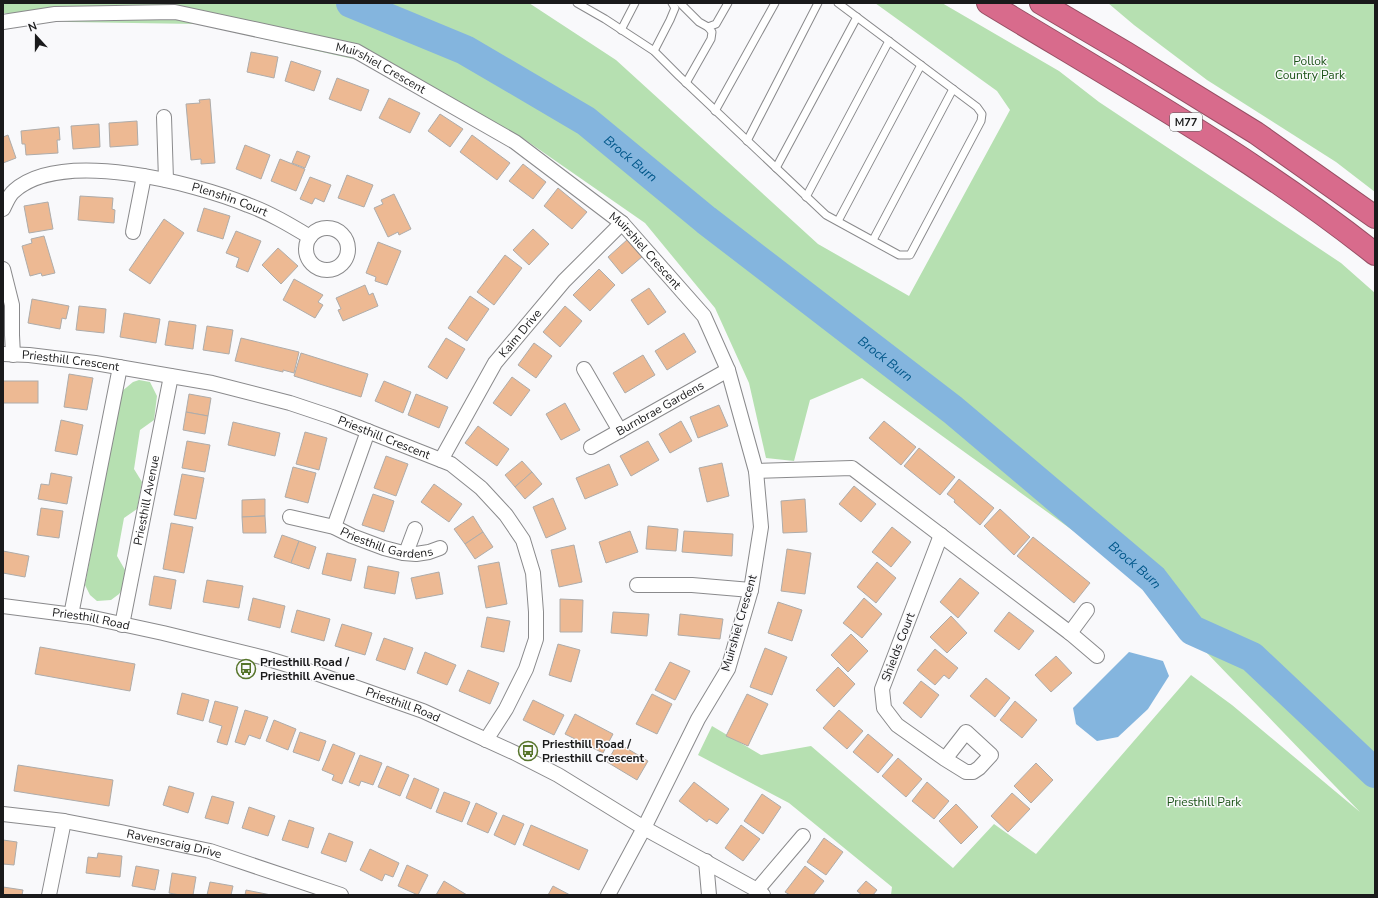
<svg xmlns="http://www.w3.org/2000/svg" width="1378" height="898" font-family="'Nunito Sans',sans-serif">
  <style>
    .green { fill: #b6e0b1 }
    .water { fill: #84b5de }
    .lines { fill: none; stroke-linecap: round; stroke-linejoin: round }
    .river { stroke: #84b5de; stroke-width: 30 }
    .building { fill: #edb993; stroke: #aeacaa }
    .lane-casing { stroke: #8a8a8c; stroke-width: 9 }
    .street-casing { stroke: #8a8a8c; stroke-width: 16 }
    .highway-casing { stroke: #964f64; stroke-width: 24 }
    .lane { stroke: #fff; stroke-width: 7 }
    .street { stroke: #fff; stroke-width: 14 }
    .highway { stroke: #d86b8c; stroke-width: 22 }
    .labels { text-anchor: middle; stroke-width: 3; stroke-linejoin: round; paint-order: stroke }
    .shield { fill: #f9f9fb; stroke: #5d5d5e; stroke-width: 1 }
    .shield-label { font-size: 11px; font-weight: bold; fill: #1a1a1b }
    .park-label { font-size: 12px; fill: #1b5317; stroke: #f9f9fb }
    .street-label { font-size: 12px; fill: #1a1a1b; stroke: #f9f9fb }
    .poi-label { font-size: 12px; font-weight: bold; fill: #1a1a1b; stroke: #f9f9fb; text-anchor: start }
    .water-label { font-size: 13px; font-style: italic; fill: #01578a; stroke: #f9f9fb }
  </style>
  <rect width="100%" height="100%" fill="#f9f9fb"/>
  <g class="green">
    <polygon points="3,3 529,3 616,60 818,244 909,296 1010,110 997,91 875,3 942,3 1059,71 1099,102 1341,263 1375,293 1375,895 891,895 892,887 789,803 698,755 712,726 761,755 811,746 953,868 994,824 1036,854 1191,675 1232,705 1360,812 1126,569 862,378 810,400 794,461 766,458 749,383 715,308 645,223 524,139 362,61 197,24 69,22 3,13"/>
    <polygon points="1108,3 1375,3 1375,192 1336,162 1207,80 1134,25"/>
    <polygon points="139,380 150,382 157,396 154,420 140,430 134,469 142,482 137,509 124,518 117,556 125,570 122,590 119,594 111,600 97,601 90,595 85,585 121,392 133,382"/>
  </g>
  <polygon class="water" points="1129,652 1163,661 1169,676 1148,709 1118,737 1097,741 1076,724 1073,708"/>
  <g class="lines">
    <path class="river" id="s1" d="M351,3L465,50L586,121L706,220L953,410L1153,579L1192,630L1252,657L1375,773"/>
  </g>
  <g class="building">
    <polygon points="251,52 278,57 274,78 247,72"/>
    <polygon points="291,61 321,71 314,91 285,81"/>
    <polygon points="337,78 369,90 361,111 329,99"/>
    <polygon points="389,98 420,113 410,133 379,118"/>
    <polygon points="210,99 215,163 201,164 201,159 191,160 186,104 200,103 199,100"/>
    <polygon points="440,114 463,129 450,147 428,131"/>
    <polygon points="137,121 138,145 110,147 109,123"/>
    <polygon points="99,124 100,147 73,149 71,126"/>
    <polygon points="59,127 60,140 57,140 58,153 26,155 25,144 22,144 21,131"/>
    <polygon points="8,135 16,158 3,163 3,137"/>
    <polygon points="472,135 510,163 497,180 460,152"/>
    <polygon points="245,145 270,155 261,179 236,169"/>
    <polygon points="297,151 310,156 305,168 292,163"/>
    <polygon points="280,159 305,169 296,191 271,181"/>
    <polygon points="523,164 546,182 533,199 509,181"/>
    <polygon points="347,175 373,185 364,207 338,198"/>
    <polygon points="310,177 331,185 324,202 315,198 312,204 300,199"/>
    <polygon points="558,188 587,212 572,229 544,206"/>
    <polygon points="394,194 411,229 399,235 398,232 388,237 374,208 383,204 381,200"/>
    <polygon points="80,196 113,198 112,209 115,210 114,223 78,220"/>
    <polygon points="48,202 53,229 29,233 24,206"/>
    <polygon points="204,208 230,216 223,239 197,231"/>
    <polygon points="164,219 184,233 150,284 129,270"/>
    <polygon points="533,229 549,244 529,265 513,250"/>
    <polygon points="236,231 261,241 248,272 236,267 239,258 226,253"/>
    <polygon points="44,236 55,273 42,276 41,273 30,276 22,246 32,243 31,239"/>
    <polygon points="628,239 643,256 622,274 608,257"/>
    <polygon points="378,242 401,251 387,285 375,281 376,277 366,273"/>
    <polygon points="278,248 298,266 281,284 262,265"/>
    <polygon points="505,255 522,268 494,305 477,292"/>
    <polygon points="599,269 615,285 590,311 573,295"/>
    <polygon points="294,279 323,295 318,302 323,305 315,318 283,300"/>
    <polygon points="365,285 369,295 373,293 378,306 343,321 338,310 341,309 336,298"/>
    <polygon points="649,288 666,312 648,325 631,300"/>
    <polygon points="470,296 489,309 467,341 448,328"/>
    <polygon points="32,299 69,306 66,319 62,318 60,329 28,323"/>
    <polygon points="79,306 106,309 104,333 76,330"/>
    <polygon points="565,306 582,321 560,347 543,332"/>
    <polygon points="124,313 160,319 156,343 120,337"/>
    <polygon points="169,321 196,325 193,349 165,345"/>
    <polygon points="207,326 233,330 229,354 203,350"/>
    <polygon points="684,333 696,352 667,370 655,351"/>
    <polygon points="241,338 299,352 294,373 283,370 283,372 235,361"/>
    <polygon points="446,338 465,349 447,379 428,367"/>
    <polygon points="534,343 552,356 536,378 518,365"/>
    <polygon points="301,353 368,374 361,397 294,376"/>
    <polygon points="643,355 655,375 625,393 613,373"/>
    <polygon points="69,374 93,378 87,410 64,407"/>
    <polygon points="512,377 530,390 511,416 493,403"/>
    <rect x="3" y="381" width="35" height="22"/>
    <polygon points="384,381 411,392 403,413 375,401"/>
    <polygon points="189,394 211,398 208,416 186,412"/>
    <polygon points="416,394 448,407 439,428 408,415"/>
    <polygon points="565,403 580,430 561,440 546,414"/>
    <polygon points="719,405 728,426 698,438 690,417"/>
    <polygon points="186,412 208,416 205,434 183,430"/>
    <polygon points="61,420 83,425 77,455 55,451"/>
    <polygon points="681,421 692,441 670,453 659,434"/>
    <polygon points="884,421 916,447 901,465 869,438"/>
    <polygon points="233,422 280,433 275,456 228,445"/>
    <polygon points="478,426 509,449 497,466 465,443"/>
    <polygon points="305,432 327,438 319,470 296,464"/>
    <polygon points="187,441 210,445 205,472 182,468"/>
    <polygon points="648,441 659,460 631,476 620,456"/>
    <polygon points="919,448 955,477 940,495 904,466"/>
    <polygon points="386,456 408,464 396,496 374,488"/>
    <polygon points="522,461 532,472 515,487 505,475"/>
    <polygon points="722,463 729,496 707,502 699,468"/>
    <polygon points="609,464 618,485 585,499 576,478"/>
    <polygon points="293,467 316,473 308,503 285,497"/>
    <polygon points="532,472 542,484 525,499 515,487"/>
    <polygon points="51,473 72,477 67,504 38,499 41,484 49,485"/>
    <polygon points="182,474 204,478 196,519 174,515"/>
    <polygon points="959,479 994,508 980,525 954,502 955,500 947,494"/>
    <polygon points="434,484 462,504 449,522 421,502"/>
    <polygon points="854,486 876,504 861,522 839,504"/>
    <polygon points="373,494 394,501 384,532 362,525"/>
    <polygon points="553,498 566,529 546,538 533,507"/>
    <polygon points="265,499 265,516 242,517 242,500"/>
    <polygon points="805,499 807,532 783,533 781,501"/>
    <polygon points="41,508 63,511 59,538 37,535"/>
    <polygon points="1000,509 1030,537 1014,555 984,526"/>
    <polygon points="265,516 266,533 243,533 242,517"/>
    <polygon points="473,516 483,532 465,544 454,529"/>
    <polygon points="171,523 193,527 184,573 163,569"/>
    <polygon points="648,526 678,529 676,551 646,549"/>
    <polygon points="892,527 911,542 891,567 872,552"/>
    <polygon points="630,531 638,552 606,563 599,542"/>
    <polygon points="684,531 733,534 732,556 682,552"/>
    <polygon points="483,532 493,547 475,559 465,544"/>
    <polygon points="282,535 299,541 291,563 274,557"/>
    <polygon points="1033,537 1090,583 1074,603 1017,556"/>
    <polygon points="299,541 316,547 309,569 291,563"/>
    <polygon points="574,545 582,582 559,587 551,550"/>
    <polygon points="787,549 811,553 805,594 781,591"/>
    <polygon points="3,551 29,556 25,577 3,573"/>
    <polygon points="327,553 356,559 351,581 322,574"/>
    <polygon points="499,562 507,604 486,608 478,566"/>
    <polygon points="877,562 896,578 876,603 857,587"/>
    <polygon points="368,566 399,572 395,594 364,588"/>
    <polygon points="439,572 443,594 416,599 411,578"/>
    <polygon points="154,576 176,580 171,609 149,605"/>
    <polygon points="960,578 979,593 958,618 940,602"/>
    <polygon points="207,580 243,586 239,608 203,602"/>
    <polygon points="253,598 285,606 280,628 248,620"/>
    <polygon points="864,598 882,614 862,638 843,623"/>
    <polygon points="560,599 583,600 582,632 560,632"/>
    <polygon points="778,602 802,610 792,641 768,633"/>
    <polygon points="297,610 330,619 324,641 291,632"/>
    <polygon points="613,612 649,614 647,636 611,633"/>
    <polygon points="1009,612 1034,631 1019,650 994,631"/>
    <polygon points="680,614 723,619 720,639 678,635"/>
    <polygon points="951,616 967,633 947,653 930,637"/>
    <polygon points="487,617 510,621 504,652 481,647"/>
    <polygon points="342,624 372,633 365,655 335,646"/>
    <polygon points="851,634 868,651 848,672 831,655"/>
    <polygon points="384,638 413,648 405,670 376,660"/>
    <polygon points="558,644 580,650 571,682 549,675"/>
    <polygon points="40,647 135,664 130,691 35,674"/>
    <polygon points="765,648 787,657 772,695 750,687"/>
    <polygon points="935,649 958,668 949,679 944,675 935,685 917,670"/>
    <polygon points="425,652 456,665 447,685 417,673"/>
    <polygon points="1056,656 1072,673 1051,692 1035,675"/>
    <polygon points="670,662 690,671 675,700 655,690"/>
    <polygon points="838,667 855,684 834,707 816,690"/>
    <polygon points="468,670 499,683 490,704 459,691"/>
    <polygon points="986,678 1010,698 995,717 970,696"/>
    <polygon points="921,681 939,695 921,718 903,703"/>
    <polygon points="182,693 209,700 203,721 177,714"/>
    <polygon points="652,694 672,704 657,734 636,724"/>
    <polygon points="747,694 768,704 748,746 726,736"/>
    <polygon points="533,700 564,715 554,735 523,720"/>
    <polygon points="215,701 238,707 227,745 217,742 222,726 209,722"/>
    <polygon points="1015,701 1037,720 1022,738 1000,720"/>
    <polygon points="245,710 268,717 260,739 249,735 245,745 235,742"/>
    <polygon points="839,710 863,731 847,749 823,728"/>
    <polygon points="575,714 613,734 603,753 565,734"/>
    <polygon points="274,720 296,729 288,750 266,741"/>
    <polygon points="300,732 326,741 319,761 293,752"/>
    <polygon points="868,734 893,755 878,773 853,752"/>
    <polygon points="618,743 648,761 637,780 607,762"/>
    <polygon points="333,744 355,753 342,784 332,780 334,775 322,770"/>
    <polygon points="360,755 382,763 373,785 361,781 359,786 349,782"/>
    <polygon points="898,758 922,779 906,797 882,776"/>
    <polygon points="1036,763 1053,780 1031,803 1014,786"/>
    <polygon points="18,765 113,780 109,806 14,791"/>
    <polygon points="387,766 409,775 400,796 378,787"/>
    <polygon points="414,778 439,789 431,809 406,798"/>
    <polygon points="694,782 729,809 717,824 709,819 707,822 679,801"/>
    <polygon points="927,782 949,801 934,819 912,801"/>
    <polygon points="169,786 194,793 188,813 163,805"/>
    <polygon points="444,792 470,802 462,822 436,812"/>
    <polygon points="1012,793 1030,809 1008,832 991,816"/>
    <polygon points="762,794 781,807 763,834 744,821"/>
    <polygon points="212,796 234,802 228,824 205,818"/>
    <polygon points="476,803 497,813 488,833 467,824"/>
    <polygon points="956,804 978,827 961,844 939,821"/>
    <polygon points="249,807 275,816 268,836 242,828"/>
    <polygon points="503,815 524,824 515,845 494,835"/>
    <polygon points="289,820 314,828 308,848 282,840"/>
    <polygon points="531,825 588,850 579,870 523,845"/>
    <polygon points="741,825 760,839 743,861 725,848"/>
    <polygon points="329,833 353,842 346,862 321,853"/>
    <polygon points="824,838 843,852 826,875 807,862"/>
    <polygon points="3,840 17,842 14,865 3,864"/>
    <polygon points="370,849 399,863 393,877 385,874 382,881 360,870"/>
    <polygon points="98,853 122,856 120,877 86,873 88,857 97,858"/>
    <polygon points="407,865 428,875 418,895 398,886"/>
    <polygon points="136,866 159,870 155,890 132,886"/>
    <polygon points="805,866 824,881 813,895 790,895 785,892"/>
    <polygon points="172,873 196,877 193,895 180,895 169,893"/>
    <polygon points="444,881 467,895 436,895"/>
    <polygon points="866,881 877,890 873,895 862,895 857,891"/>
    <polygon points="210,882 233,886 231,895 207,895"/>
    <polygon points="553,886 570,895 548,895"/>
    <polygon points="3,887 23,890 22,895 3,895"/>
    <polygon points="246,890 271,895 245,895"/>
  </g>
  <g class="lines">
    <defs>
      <g id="lane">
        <polyline points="577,3 605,19 654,51 679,76 826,215 899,255 910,255 981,121 982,114 977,107 838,3"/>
        <polyline points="680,3 699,22 708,27 716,24 728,3"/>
        <polyline points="621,30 635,3"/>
        <polyline points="654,51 670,20 675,8 672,3"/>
        <polyline points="686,83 711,39 712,32 708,27"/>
        <polyline points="715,111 775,3"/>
        <polyline points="747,141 818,3"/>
        <polyline points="776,168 857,17"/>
        <polyline points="806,197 889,41"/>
        <polyline points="838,221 921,65"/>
        <polyline points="873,240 953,89"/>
      </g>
      <g id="street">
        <path id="s2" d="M3,22L55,14L175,12L356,51L515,142L622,223L704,316L728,370L756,471L761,527L751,590L728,669L698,719L644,828L608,895"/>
        <polyline points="164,117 166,180"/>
        <path id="s3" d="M3,209C6,203 9,195 14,191C61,148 195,183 248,205C270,213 290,225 310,237"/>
        <circle cx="327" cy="249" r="21"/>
        <polyline points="133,232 144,176"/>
        <polyline points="3,269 12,305 12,335 13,355"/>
        <path id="s4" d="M3,354L29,355L95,363L212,383L290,403L332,417L451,464L481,488L506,515L523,540L533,573L536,612V639L526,669L506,709L486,740"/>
        <polyline points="584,369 620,431"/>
        <path id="s5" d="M591,447L728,370"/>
        <path id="s6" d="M441,460L495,363L564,281L622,223"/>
        <polyline points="756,471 852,468 1070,633 1097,656"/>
        <path id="s7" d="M290,517L334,527L352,536L384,548L403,553L416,554L429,552L440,548"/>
        <polyline points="334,527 368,431"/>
        <polyline points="941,535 882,689 884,708 897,725 945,759 966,772 973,772 979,768 991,755 966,732 945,759"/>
        <polyline points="406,553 415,529"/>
        <polyline points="637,585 692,585 751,590"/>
        <path id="s8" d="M3,606L89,617L163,633L265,658L318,674L423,711L515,753L558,775L644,828L757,890L763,895"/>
        <polyline points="71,615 120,367"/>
        <path id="s9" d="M122,625L171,376"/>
        <polyline points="1070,633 1087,610"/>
        <path id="s10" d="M3,814L64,821L121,832L210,851L341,895"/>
        <polyline points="706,861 709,895"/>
        <polyline points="757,890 803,836"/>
        <polyline points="49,895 64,821"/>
      </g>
      <g id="highway">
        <path d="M988,3C1120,83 1254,158 1375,254"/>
        <polyline points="1041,3 1126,53 1256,133 1375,217"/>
      </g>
    </defs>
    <use href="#lane" class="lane-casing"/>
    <use href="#street" class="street-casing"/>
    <use href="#highway" class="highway-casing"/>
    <use href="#lane" class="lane"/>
    <use href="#street" class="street"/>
    <use href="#highway" class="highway"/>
  </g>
  <defs>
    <symbol id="bus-ring" viewBox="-11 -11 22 22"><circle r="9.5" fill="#f9f9fb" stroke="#57752b" stroke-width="1.5"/><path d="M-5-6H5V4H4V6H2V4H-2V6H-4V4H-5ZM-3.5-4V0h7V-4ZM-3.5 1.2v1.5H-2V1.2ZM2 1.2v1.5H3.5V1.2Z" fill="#57752b"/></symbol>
  </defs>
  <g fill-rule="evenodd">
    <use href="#bus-ring" x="235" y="658" width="22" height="22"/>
    <use href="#bus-ring" x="517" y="740" width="22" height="22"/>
  </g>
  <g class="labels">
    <rect class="shield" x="1170" y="113" width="32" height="18" rx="3"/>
    <g class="shield-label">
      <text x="1186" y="126">M77</text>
    </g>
    <g class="park-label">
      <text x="1310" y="65">Pollok<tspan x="1310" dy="14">Country Park</tspan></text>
      <text x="1204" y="806">Priesthill Park</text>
    </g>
    <g class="street-label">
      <text dy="4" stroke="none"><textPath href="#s2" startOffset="387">Muirshiel Crescent</textPath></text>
      <text dy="4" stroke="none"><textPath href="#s3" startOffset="245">Plenshin Court</textPath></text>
      <text dy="4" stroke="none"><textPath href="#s2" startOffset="711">Muirshiel Crescent</textPath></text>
      <text dy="4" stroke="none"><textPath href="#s6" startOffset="150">Kaim Drive</textPath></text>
      <text dy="4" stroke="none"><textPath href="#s4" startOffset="68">Priesthill Crescent</textPath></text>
      <text dy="4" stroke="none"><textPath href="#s5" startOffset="79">Burnbrae Gardens</textPath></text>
      <text dy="4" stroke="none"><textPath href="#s4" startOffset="392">Priesthill Crescent</textPath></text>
      <text dy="4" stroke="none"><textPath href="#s9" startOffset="127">Priesthill Avenue</textPath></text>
      <text dy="4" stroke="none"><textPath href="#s7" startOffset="101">Priesthill Gardens</textPath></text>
      <text dy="4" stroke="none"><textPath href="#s8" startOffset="89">Priesthill Road</textPath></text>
      <text transform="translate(739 623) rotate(-74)" y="4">Muirshiel Crescent</text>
      <text transform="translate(898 647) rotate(-69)" y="4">Shields Court</text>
      <text dy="4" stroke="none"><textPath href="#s8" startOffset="413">Priesthill Road</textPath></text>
      <text dy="4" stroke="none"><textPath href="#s10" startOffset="174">Ravenscraig Drive</textPath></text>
    </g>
    <g class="poi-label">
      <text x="260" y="666">Priesthill Road /<tspan x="260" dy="14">Priesthill Avenue</tspan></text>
      <text x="542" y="748">Priesthill Road /<tspan x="542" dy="14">Priesthill Crescent</tspan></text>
    </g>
    <g class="water-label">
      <text dy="5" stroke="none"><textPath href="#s1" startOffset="322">Brock Burn</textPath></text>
      <text dy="5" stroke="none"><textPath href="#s1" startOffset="646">Brock Burn</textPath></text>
      <text dy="5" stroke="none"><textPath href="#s1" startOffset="970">Brock Burn</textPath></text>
    </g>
  </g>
  <rect width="1378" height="898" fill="none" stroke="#1a1a1b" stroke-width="8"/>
  <g transform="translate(36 36) rotate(339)" stroke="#f9f9fb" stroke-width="3" paint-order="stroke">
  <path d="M0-3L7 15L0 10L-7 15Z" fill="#1a1a1b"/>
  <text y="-6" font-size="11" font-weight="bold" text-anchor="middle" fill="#1a1a1b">N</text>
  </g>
</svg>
